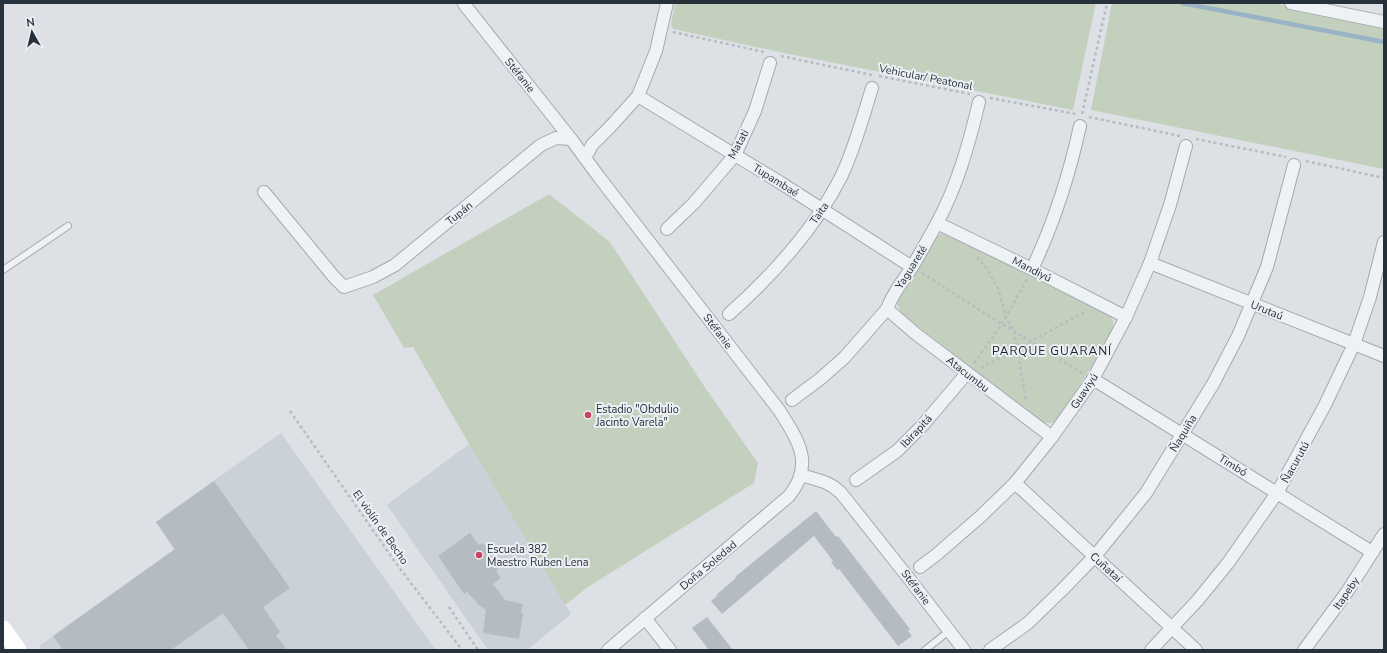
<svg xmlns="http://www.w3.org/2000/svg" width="1387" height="653" font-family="'Nunito Sans',sans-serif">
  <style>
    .built { fill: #cbd1d8 }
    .green { fill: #c4d0be }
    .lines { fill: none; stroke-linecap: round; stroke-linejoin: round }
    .stream { stroke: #98b3c6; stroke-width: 4.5 }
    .building { fill: #b4bbc3 }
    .lane-casing { stroke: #a3a9b0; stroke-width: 8 }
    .street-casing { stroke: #a3a9b0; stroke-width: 14 }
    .path { stroke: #b7bcc1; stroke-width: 2.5; stroke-dasharray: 3 3; stroke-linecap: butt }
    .lane { stroke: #eff2f5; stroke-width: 6 }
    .street { stroke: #eff2f5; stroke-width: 12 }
    .secondary { stroke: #fff; stroke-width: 17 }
    .poi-dot { fill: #cb4264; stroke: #ecf0f4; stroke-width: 1.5 }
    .labels { text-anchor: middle; stroke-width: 4; stroke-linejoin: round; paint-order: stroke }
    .street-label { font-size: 11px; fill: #27313c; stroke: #ecf0f4 }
    .poi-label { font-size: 11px; fill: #27313c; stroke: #ecf0f4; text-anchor: start }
    .neighbourhood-label { font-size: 12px; letter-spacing: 1px; fill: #19222d; stroke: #ecf0f4 }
  </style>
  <rect width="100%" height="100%" fill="#dde1e6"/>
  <g class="built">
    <polygon points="281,433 436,650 42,650 39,646 174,550 156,522"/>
    <polygon points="469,444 571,614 527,650 488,650 387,505"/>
  </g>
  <g class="green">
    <polygon points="675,3 1096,3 1073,110 784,53 673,29 671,25"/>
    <polygon points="1112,3 1272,3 1384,26 1384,169 1091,110"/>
    <polygon points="549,194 610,242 704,386 758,463 754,483 588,587 565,605 469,444 413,347 404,348 373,295"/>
    <polygon points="945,233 952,233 1110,315 1113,320 1113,333 1058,419 1053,423 1042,423 901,313 896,302 897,298 934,239 940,234"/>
  </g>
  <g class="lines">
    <polyline class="stream" points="1182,3 1384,42"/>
  </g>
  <g class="building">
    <polygon points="214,481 290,588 263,607 280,632 276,635 287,650 249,650 223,613 171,650 63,650 53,636 175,549 156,522"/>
    <polygon points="816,511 836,537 838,536 910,629 908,631 912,636 898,646 839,569 837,570 831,562 833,561 814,536 722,614 711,601 717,596 716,595 736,578 735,577"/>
    <polygon points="470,533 479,545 483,543 492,556 489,558 498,569 496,571 501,578 493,584 505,600 523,604 521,613 523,613 519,639 483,633 486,610 479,605 467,592 464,594 438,556"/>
    <polygon points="707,617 733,650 709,650 692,628"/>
  </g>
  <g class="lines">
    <defs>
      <g id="lane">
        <polyline points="3,270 68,226"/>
        <polyline points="925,650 949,631"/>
      </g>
      <g id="street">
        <polyline points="1291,3 1384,22"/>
        <path d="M464,4L571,139L599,177L779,410C798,440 815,464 789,496L608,650"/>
        <polyline points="638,96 781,183 912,267"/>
        <polyline points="585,158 592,145 610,127 638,96 656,51 667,3"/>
        <polyline points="264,192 334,277 344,287 373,277 395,265 541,145 556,138 571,139"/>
        <polyline points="937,223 1032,269 1126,317"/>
        <polyline points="667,229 694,203 735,155 755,111 770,63"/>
        <polyline points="1150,263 1384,356"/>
        <path d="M1032,269C1054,223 1069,176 1080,126"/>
        <polyline points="887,309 916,334 1052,437"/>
        <path d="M729,314C774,274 815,229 842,175C855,147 863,117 872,88"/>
        <polyline points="1093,379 1372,552"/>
        <path d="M792,400L820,379L844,358L887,309C892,294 903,281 912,267C920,254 928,239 936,225C957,187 969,144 979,102"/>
        <path d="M801,475C817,480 829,481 841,493L907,576L964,650"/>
        <polyline points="856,480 897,451 922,426 967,373"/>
        <polyline points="1015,483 1196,650"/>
        <polyline points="920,567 936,555 981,516 1015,483 1052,437 1093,379 1126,317 1150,263 1170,205 1186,146"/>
        <polyline points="645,618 670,650"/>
        <polyline points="990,650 1028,623 1062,590 1095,556 1146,493 1213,384 1238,336 1267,267 1294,165"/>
        <polyline points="1151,650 1197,601 1228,563 1277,493 1325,405 1354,344 1370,297 1384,242"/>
        <polyline points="1304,650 1347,592 1384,534"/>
      </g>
    </defs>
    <use href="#lane" class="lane-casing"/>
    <use href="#street" class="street-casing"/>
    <g class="path">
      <polyline points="673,32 764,52"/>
      <polyline points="781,56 872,75"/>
      <polyline points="879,76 970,94"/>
      <polyline points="990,98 1076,114"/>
      <polyline points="1082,114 1107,3"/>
      <polyline points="1089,117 1180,136"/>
      <polyline points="1196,139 1286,157"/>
      <polyline points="1306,161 1384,178"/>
      <polyline points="978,257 978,259 988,270 999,290 1006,318 1014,331 1026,401"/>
      <polyline points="922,273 989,316 1082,373"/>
      <polyline points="974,363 1002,324 1027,279"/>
      <polyline points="981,368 1087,311"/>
      <polyline points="290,411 395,562 462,650"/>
      <polyline points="449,607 478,650"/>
    </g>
    <use href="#lane" class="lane"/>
    <use href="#street" class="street"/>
    <polyline class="secondary" points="3,629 18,650"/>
  </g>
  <g class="poi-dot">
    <circle cx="588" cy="415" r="4"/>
    <circle cx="479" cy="555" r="4"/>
  </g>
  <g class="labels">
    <g class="street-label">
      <text transform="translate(520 75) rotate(51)" y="4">Stéfanie</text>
      <text transform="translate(926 77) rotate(11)" y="4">Vehicular/ Peatonal</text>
      <text transform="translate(738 144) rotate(-62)" y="4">Matati</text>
      <text transform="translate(776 180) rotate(32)" y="4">Tupambaé</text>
      <text transform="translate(459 213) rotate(-39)" y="4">Tupán</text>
      <text transform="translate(819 213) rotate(-55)" y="4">Taita</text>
      <text transform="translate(911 267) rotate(-58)" y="4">Yaguareté</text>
      <text transform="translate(1032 269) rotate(27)" y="4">Mandiyú</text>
      <text transform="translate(1267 310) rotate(22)" y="4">Urutaú</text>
      <text transform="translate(718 331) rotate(53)" y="4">Stéfanie</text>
      <text transform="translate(968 374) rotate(38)" y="4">Atacumbu</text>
      <text transform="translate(1084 391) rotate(-56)" y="4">Guaviyú</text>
      <text transform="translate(916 431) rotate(-47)" y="4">Ibirapitá</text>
      <text transform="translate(1183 433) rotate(-59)" y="4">Ñaquiña</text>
      <text transform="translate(1295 462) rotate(-61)" y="4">Ñacurutú</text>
      <text transform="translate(1233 465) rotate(32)" y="4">Timbó</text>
      <text transform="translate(381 527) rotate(55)" y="4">El violín de Becho</text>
      <text transform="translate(708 565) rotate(-40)" y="4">Doña Soledad</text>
      <text transform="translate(1106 567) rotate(42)" y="4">Cuñataí</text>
      <text transform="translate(916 587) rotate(53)" y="4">Stéfanie</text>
      <text transform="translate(1346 593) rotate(-56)" y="4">Itapeby</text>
    </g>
    <g class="poi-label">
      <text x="596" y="413">Estadio "Obdulio<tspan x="596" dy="13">Jacinto Varela"</tspan></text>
      <text x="487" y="553">Escuela 382<tspan x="487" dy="13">Maestro Ruben Lena</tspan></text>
    </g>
    <g class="neighbourhood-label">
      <text x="1052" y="355">PARQUE GUARANÍ</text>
    </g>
  </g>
  <rect width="1387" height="653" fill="none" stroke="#27313c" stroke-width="8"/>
  <g transform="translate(32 32) rotate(352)" stroke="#ecf0f4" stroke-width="3" paint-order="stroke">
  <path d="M0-3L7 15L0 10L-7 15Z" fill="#27313c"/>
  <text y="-6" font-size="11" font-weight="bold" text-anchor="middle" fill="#27313c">N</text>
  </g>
</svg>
